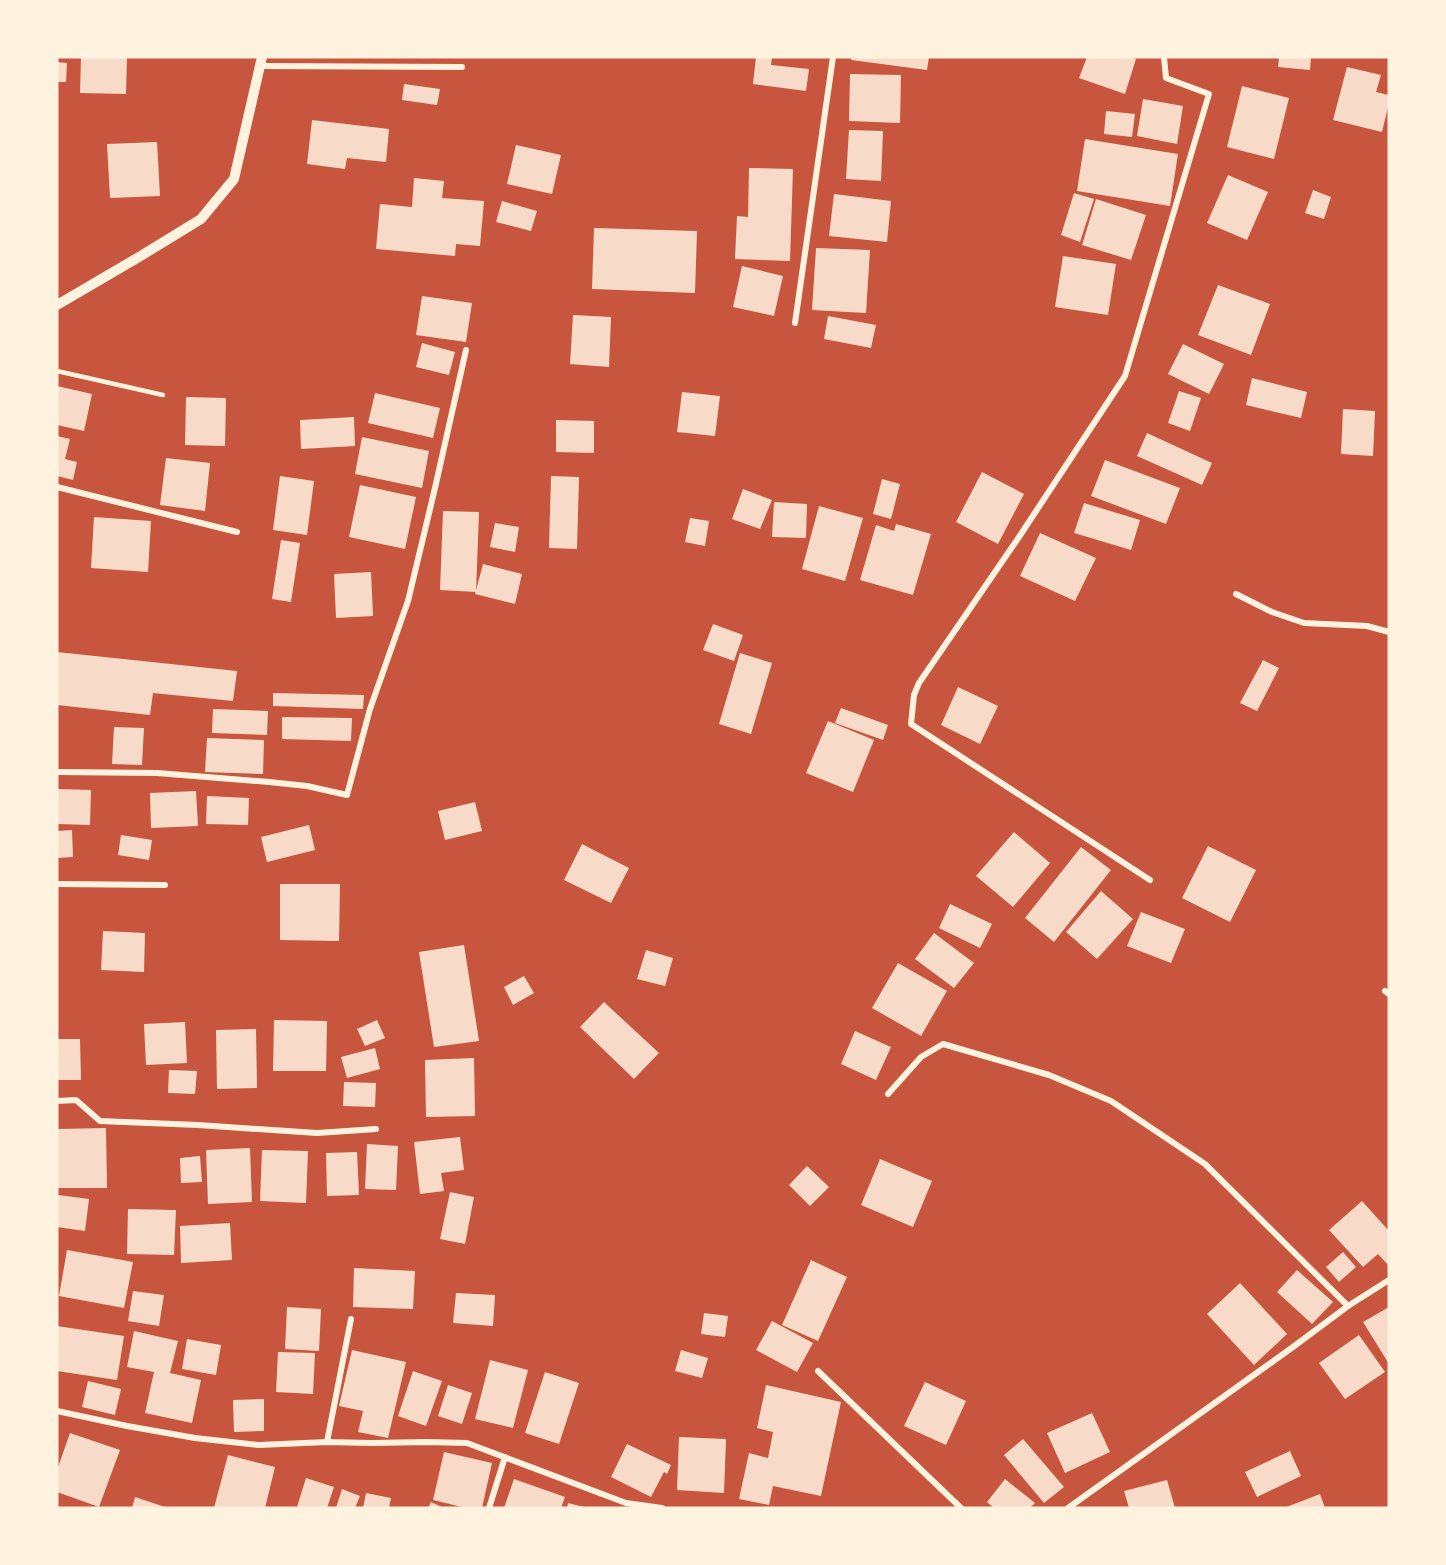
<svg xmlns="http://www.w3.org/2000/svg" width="1446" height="1565" font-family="Quicksand,sans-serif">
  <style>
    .building { fill: #f7dbc8 }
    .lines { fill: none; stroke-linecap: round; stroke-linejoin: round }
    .service { stroke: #fff3e0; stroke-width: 4.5 }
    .minor { stroke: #fff3e0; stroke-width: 6 }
    .tertiary { stroke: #fff3e0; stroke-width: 10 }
  </style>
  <rect width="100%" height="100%" fill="#c8553d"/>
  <g class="building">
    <polygon points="81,57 127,57 126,94 80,93"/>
    <polygon points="756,57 772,57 771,65 809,69 806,91 753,84"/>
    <polygon points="851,57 929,57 927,70 851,60"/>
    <polygon points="1087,57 1131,57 1136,59 1125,94 1079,78"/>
    <polygon points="1279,57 1311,57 1310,70 1278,67"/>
    <polygon points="57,62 67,63 66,82 57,82"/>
    <polygon points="1347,67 1381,75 1376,92 1389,95 1389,103 1382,132 1333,120"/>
    <polygon points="850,74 901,75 900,123 849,121"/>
    <polygon points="404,84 440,89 437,105 402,100"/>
    <polygon points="1242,86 1289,98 1274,159 1227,147"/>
    <polygon points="1143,99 1183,106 1177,144 1137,136"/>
    <polygon points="1106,111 1135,114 1132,137 1104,134"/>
    <polygon points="312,120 389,129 386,162 347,158 345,169 307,164"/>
    <polygon points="849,130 883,131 881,181 846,179"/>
    <polygon points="1085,139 1178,154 1170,206 1077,191"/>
    <polygon points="157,142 160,196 110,198 107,144"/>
    <polygon points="516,145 561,155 552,194 507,184"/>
    <polygon points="749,168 793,169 790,261 735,259 737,216 748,217"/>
    <polygon points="1228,175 1268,192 1247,240 1207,223"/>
    <polygon points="414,178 444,181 442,198 484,201 480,246 456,244 455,256 376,249 380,204 412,207"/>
    <polygon points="1313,190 1331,197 1324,219 1305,213"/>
    <polygon points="1074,193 1094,199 1080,242 1061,235"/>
    <polygon points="834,194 891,201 887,242 829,236"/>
    <polygon points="1096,199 1146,215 1131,260 1082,245"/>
    <polygon points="502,201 537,211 531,231 496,222"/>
    <polygon points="594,228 697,231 695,293 592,289"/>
    <polygon points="816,248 870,250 866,313 812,310"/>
    <polygon points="1063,256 1116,264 1108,315 1055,307"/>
    <polygon points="742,266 783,276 774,316 733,307"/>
    <polygon points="1218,285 1270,304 1251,355 1198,335"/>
    <polygon points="422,296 472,303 466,342 416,335"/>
    <polygon points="573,315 611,317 609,367 570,364"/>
    <polygon points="828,316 876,325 871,348 824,339"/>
    <polygon points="422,343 455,352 449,375 416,367"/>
    <polygon points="1183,344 1224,364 1209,394 1168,374"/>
    <polygon points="1252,378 1307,392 1301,418 1246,405"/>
    <polygon points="57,386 92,394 84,431 57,425"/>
    <polygon points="1179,391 1201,398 1190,431 1168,423"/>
    <polygon points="682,392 720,396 715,436 677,432"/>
    <polygon points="375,393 440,408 433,438 368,423"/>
    <polygon points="186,397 226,398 225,446 185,445"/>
    <polygon points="1343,409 1375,411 1373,456 1341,454"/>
    <polygon points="354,417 355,446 301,449 300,420"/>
    <polygon points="556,420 594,421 594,453 556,452"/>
    <polygon points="1147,433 1212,463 1202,485 1137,456"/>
    <polygon points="57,436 70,439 65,459 77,462 73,480 57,476"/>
    <polygon points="362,437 429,451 422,488 355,474"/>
    <polygon points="166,458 210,463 205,511 160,505"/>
    <polygon points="1105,460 1180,488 1166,524 1091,496"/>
    <polygon points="982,472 1024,494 998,544 956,522"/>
    <polygon points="280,476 314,481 307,535 273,530"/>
    <polygon points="551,476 579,477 577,549 549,548"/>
    <polygon points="882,479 900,484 891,519 873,514"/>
    <polygon points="360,485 416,497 405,549 349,537"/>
    <polygon points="743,489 772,500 760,529 732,519"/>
    <polygon points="774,502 807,504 806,538 772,537"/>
    <polygon points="1084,503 1140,520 1131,550 1074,533"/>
    <polygon points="819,506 863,518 845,581 802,569"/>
    <polygon points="443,511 479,512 476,592 440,590"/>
    <polygon points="94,517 151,521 148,572 91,568"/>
    <polygon points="690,518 709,521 705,546 685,542"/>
    <polygon points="495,523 519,527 515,552 490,547"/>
    <polygon points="896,524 931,534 913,595 860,580 876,525 894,531"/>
    <polygon points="1040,533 1096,558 1075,601 1020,576"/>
    <polygon points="281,540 300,543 291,602 272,599"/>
    <polygon points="483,564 522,574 515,604 475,594"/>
    <polygon points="371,572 373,616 336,618 334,574"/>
    <polygon points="713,624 743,635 734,661 703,650"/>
    <polygon points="57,652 237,671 233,701 153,693 150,715 57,705"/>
    <polygon points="740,653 772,663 751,734 719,724"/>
    <polygon points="1263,660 1279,668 1257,711 1240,703"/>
    <polygon points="958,687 998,706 980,744 941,725"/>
    <polygon points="273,693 364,695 363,709 273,706"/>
    <polygon points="841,708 888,725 883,740 835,723"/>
    <polygon points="213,709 268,711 267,735 212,733"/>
    <polygon points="282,717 352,718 351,741 282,739"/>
    <polygon points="828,721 874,740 853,792 806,773"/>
    <polygon points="114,727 144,728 142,765 112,764"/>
    <polygon points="207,738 264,740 263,774 205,772"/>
    <polygon points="57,789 91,790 90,825 57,824"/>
    <polygon points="196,791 198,826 151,828 150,793"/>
    <polygon points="207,796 249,798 248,825 206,824"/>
    <polygon points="475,802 482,831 445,840 438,811"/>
    <polygon points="309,825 315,850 267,862 261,837"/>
    <polygon points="72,830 73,857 57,858 57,831"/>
    <polygon points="1014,832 1050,863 1013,907 976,876"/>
    <polygon points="121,835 152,840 149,860 118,855"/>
    <polygon points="582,844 629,868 611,903 564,880"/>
    <polygon points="1208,846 1256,870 1230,922 1182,898"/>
    <polygon points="1081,847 1111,870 1054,942 1025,918"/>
    <polygon points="280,884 340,884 339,941 280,940"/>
    <polygon points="1101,891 1133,919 1097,959 1066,932"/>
    <polygon points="950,904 992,924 980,948 939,928"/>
    <polygon points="1141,912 1185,929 1171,963 1127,946"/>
    <polygon points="103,931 145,933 144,972 101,970"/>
    <polygon points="934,933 974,963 954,988 915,959"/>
    <polygon points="464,945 479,1041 434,1047 419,952"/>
    <polygon points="646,950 673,958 665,986 637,979"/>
    <polygon points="898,963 947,991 921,1036 872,1008"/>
    <polygon points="524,976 534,993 513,1005 504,987"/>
    <polygon points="604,1002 659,1053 634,1079 580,1027"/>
    <polygon points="274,1020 327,1021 326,1071 273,1071"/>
    <polygon points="377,1020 385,1038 365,1046 357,1029"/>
    <polygon points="185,1022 187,1063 146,1065 144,1024"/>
    <polygon points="256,1029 257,1088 217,1089 216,1030"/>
    <polygon points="855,1031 891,1047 876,1080 841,1064"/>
    <polygon points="57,1039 80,1039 81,1080 57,1080"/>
    <polygon points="375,1048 380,1069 347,1078 341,1057"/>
    <polygon points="474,1058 475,1116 426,1117 425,1060"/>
    <polygon points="169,1070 197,1071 195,1094 168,1093"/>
    <polygon points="344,1082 376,1083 375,1107 343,1106"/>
    <polygon points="106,1128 107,1188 57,1188 57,1129"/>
    <polygon points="460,1137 464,1170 441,1173 444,1191 420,1194 414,1142"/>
    <polygon points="367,1144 398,1146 396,1190 365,1189"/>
    <polygon points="250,1148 252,1202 208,1204 206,1150"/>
    <polygon points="262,1150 308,1151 306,1203 260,1201"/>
    <polygon points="357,1152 359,1195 327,1196 326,1153"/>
    <polygon points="200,1156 202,1182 181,1183 180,1158"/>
    <polygon points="880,1159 932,1181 913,1227 861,1205"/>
    <polygon points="807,1166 829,1187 810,1206 789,1185"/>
    <polygon points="450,1192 474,1197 465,1244 440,1239"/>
    <polygon points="58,1195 89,1199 85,1231 57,1227"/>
    <polygon points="1362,1201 1389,1231 1389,1266 1378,1254 1363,1267 1329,1230"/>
    <polygon points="128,1209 176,1210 174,1255 127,1254"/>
    <polygon points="230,1223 232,1260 181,1263 180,1226"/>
    <polygon points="67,1250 133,1262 124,1308 59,1296"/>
    <polygon points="1343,1252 1356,1267 1339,1282 1326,1267"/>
    <polygon points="811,1260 847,1277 818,1341 782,1325"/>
    <polygon points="354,1268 415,1271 413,1309 353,1307"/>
    <polygon points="1297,1270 1333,1302 1312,1324 1277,1292"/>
    <polygon points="1240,1283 1287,1334 1254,1365 1207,1314"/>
    <polygon points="133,1291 164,1295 159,1326 128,1321"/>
    <polygon points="456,1293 495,1295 493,1326 453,1323"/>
    <polygon points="287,1307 321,1309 319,1351 285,1349"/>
    <polygon points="1389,1307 1389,1364 1363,1322"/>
    <polygon points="704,1313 728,1316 725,1337 701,1334"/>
    <polygon points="772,1321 813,1343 797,1372 756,1350"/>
    <polygon points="57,1326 124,1336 117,1380 57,1371"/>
    <polygon points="134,1331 178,1341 170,1373 201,1380 192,1423 145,1413 154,1372 127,1367"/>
    <polygon points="1359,1335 1385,1372 1345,1399 1319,1363"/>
    <polygon points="187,1339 221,1345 216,1375 182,1369"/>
    <polygon points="352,1350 406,1362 388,1438 358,1432 363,1411 339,1406"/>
    <polygon points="681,1350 708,1358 702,1378 675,1371"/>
    <polygon points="278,1352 315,1353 313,1394 276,1392"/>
    <polygon points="490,1360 528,1370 513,1428 475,1419"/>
    <polygon points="413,1371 442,1381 426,1426 398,1416"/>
    <polygon points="545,1372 579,1383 559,1444 525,1433"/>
    <polygon points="88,1381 121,1389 115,1415 82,1407"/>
    <polygon points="925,1382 966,1401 946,1445 904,1426"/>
    <polygon points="448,1385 472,1393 462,1424 438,1416"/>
    <polygon points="766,1385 841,1402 821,1496 773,1486 769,1505 739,1499 749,1453 768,1458 773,1432 757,1428"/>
    <polygon points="264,1399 264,1431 234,1432 233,1400"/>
    <polygon points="1092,1413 1110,1452 1065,1473 1047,1433"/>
    <polygon points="70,1433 120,1450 99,1507 57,1492 57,1470"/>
    <polygon points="679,1437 726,1439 724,1493 677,1490"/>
    <polygon points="1023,1439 1064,1487 1044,1503 1004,1455"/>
    <polygon points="627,1444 671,1465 667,1474 664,1472 651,1497 611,1477"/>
    <polygon points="1290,1451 1301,1476 1257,1497 1245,1472"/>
    <polygon points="444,1452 492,1463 482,1508 466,1508 433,1500"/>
    <polygon points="228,1455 275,1467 265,1508 214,1508"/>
    <polygon points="306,1478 334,1487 327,1508 297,1507"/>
    <polygon points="514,1479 565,1497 561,1508 504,1508"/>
    <polygon points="1005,1479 1035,1503 1030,1508 994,1508 987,1502"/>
    <polygon points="1167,1480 1175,1508 1129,1508 1124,1491"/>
    <polygon points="342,1489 360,1496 355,1508 336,1508"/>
    <polygon points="366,1493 391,1498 389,1508 363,1508"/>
    <polygon points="1320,1494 1325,1508 1284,1508"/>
    <polygon points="135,1497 168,1508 132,1508"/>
    <polygon points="431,1502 444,1508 428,1508"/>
    <polygon points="568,1503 584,1507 584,1508 567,1508"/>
  </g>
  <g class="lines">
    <polyline class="service" points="57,371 163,395"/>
    <g class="minor">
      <polyline points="261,66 462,67"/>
      <polyline points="795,323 833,57"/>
      <polyline points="57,487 237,532"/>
      <polyline points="1236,594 1272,612 1304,623 1367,626 1389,632"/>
      <polyline points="57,772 157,773 269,782 307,786 347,795 370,709 408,601 435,488 466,350"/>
      <polyline points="1150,880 911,724 914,695 919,683 1019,537 1125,376 1209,94 1166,78 1164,57"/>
      <polyline points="57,884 165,885"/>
      <polyline points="1385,991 1389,994"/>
      <polyline points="888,1094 921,1057 943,1044 1049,1075 1111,1101 1205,1164 1348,1306"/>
      <polyline points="57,1101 76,1100 100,1121 198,1125 317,1133 376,1129"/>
      <polyline points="818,1371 961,1508"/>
      <polyline points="57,1411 127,1426 195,1438 259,1445 327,1442 371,1443 427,1442 467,1443 626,1503 662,1508"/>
      <polyline points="327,1442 351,1319"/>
      <polyline points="489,1508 505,1457"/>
      <polyline points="1068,1508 1293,1347 1348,1306 1389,1280"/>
    </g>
    <polyline class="tertiary" points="57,305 139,257 201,219 234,179 262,57"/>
  </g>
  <rect width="1446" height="1565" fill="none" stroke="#fff3e0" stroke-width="117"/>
</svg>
